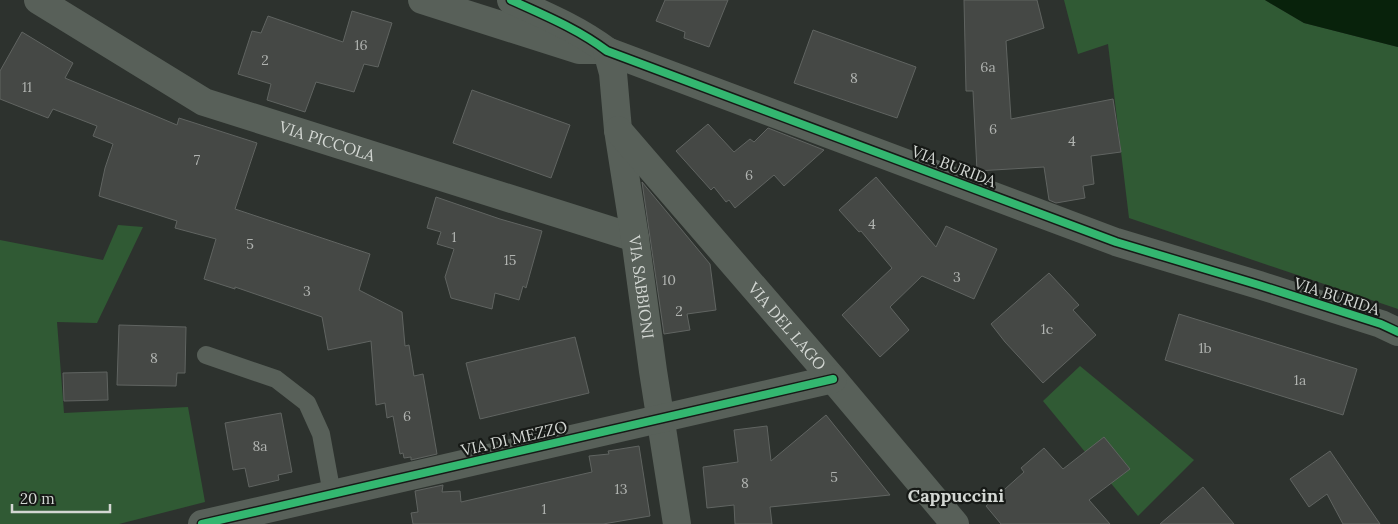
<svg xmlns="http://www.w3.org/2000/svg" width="1398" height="524" font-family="Lora,serif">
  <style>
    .green { fill: #305a34 }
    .water { fill: #08220b }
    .building { fill: #454845; stroke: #606461 }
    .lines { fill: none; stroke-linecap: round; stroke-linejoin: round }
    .service { stroke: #586059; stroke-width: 18 }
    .minor { stroke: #586059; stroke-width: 28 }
    .cycleway-casing { stroke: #171a17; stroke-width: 11 }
    .cycleway { stroke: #33b770; stroke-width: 8 }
    .labels { text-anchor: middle; stroke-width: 4.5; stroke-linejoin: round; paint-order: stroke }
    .number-label { font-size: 14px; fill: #b0b3b0 }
    .street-label { font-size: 16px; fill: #d3d7d3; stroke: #171a17 }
    .neighbourhood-label { font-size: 18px; font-weight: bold; fill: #d3d7d3; stroke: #171a17 }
  </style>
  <rect width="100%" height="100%" fill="#2d322e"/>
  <g class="green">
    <polygon points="1064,0 1265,0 1304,23 1398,47 1398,309 1129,218 1108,44 1078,54"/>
    <polygon points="118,225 143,227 97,323 57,322 64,413 188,407 205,502 119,524 0,524 0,240 103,260"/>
    <polygon points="1080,366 1194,460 1138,516 1043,401"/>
  </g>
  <polygon class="water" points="1265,0 1398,0 1398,47 1304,23"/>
  <g class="building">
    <polygon points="665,0 728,0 709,47 684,38 685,32 656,21"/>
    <polygon points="964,0 1037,0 1044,28 1006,41 1011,119 1113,99 1121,152 1091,156 1094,184 1083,186 1085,198 1056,203 1049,200 1044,167 977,171 973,91 966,91"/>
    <polygon points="352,11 392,23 378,67 364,64 354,92 316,82 305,112 267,100 271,84 238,74 252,31 261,33 268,16 343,42"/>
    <polygon points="813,30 916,67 897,118 794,83"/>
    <polygon points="22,32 73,63 65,78 177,125 179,118 257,143 235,209 370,254 359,290 402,312 405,346 409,345 414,376 423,374 437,454 411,460 411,457 404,458 403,453 400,454 393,416 387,418 385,403 376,405 371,341 328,350 322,317 235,287 235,289 204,279 216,239 175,228 177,221 99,196 105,168 113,144 93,136 97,126 53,109 48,118 0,99 0,71"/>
    <polygon points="472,90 570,125 551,178 453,143"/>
    <polygon points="708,124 734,152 750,139 754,142 768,128 824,150 784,186 774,175 735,208 729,200 726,202 714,187 711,190 676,151"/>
    <polygon points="876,177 936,247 946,226 997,249 974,299 922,276 890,307 909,330 880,357 842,315 892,268 861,231 859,232 839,210"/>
    <polygon points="642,182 710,264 716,310 687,314 690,330 664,334"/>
    <polygon points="436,197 500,219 542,231 526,288 523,286 519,300 495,293 492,309 451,298 445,277 454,249 437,244 441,232 427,228"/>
    <polygon points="1049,273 1079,305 1073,310 1096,335 1043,383 1005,342 991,324"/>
    <polygon points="1179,314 1357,369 1343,415 1165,360"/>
    <polygon points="119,325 186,327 185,373 177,373 176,386 117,385"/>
    <polygon points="575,337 589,393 480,419 466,363"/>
    <polygon points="107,372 108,400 64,401 63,373"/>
    <polygon points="281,413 292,472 278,475 279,480 249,487 245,468 233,470 225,423"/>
    <polygon points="826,415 890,495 770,507 772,524 735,524 734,505 707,508 703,467 738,462 734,430 767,426 771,461"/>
    <polygon points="1104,437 1130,469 1089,500 1110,524 1001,524 986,506 1024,472 1021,468 1044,448 1063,469"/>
    <polygon points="639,446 650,516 603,524 413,524 411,513 418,512 415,491 443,485 442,492 460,491 461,502 592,472 589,456 609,454 608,451"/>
    <polygon points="1330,451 1380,524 1343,524 1327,494 1309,507 1290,479"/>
    <polygon points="1203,487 1234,524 1160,524"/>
  </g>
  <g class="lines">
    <polyline class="service" points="206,355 276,379 307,403 321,434 332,494"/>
    <g class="minor">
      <path id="s1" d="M38,0L204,102L635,238"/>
      <polyline points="422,0 579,50 598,50"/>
      <path d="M511,0C544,15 578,29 607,51L1116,242L1259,285L1381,324L1398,332"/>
      <path id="s2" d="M607,51L613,73L618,130L635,238L653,371L677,524"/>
      <path id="s3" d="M618,130L833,379L955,524"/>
      <polyline points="202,524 833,379"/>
    </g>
    <defs>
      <g id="cycleway">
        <path d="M511,0C544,15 578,29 607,51L1116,242L1259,285L1381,324L1398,332"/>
        <polyline points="202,524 833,379"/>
      </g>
    </defs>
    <use href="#cycleway" class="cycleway-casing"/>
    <use href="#cycleway" class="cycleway"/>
  </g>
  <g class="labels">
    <g class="number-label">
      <text x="361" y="50">16</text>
      <text x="265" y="65">2</text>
      <text x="988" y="72">6a</text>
      <text x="854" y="83">8</text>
      <text x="27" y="92">11</text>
      <text x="993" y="134">6</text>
      <text x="1072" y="146">4</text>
      <text x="197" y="165">7</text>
      <text x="749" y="180">6</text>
      <text x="872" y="229">4</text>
      <text x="454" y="242">1</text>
      <text x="250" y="249">5</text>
      <text x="510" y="265">15</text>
      <text x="957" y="282">3</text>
      <text x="669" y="285">10</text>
      <text x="307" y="296">3</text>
      <text x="679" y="316">2</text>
      <text x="1047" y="334">1c</text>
      <text x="1205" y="353">1b</text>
      <text x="154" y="363">8</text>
      <text x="1300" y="385">1a</text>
      <text x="407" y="421">6</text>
      <text x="260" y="451">8a</text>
      <text x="834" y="482">5</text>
      <text x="745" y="488">8</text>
      <text x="621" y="494">13</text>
      <text x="544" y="514">1</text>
    </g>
    <g class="street-label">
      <text dy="6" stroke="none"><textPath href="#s1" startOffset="324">VIA PICCOLA</textPath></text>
      <text transform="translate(954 166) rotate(21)" y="6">VIA BURIDA</text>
      <text dy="6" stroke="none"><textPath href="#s2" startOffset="239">VIA SABBIONI</textPath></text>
      <text transform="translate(1337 296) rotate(18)" y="6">VIA BURIDA</text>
      <text dy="6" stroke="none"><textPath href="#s3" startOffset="259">VIA DEL LAGO</textPath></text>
      <text transform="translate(514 438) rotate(-13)" y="6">VIA DI MEZZO</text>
    </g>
    <g class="neighbourhood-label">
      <text x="956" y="502">Cappuccini</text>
    </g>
  </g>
  <path d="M12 504v8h98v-8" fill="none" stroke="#d3d7d3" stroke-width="2.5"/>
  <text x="20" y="504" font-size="15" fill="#d3d7d3" stroke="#171a17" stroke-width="4" paint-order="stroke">20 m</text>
</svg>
